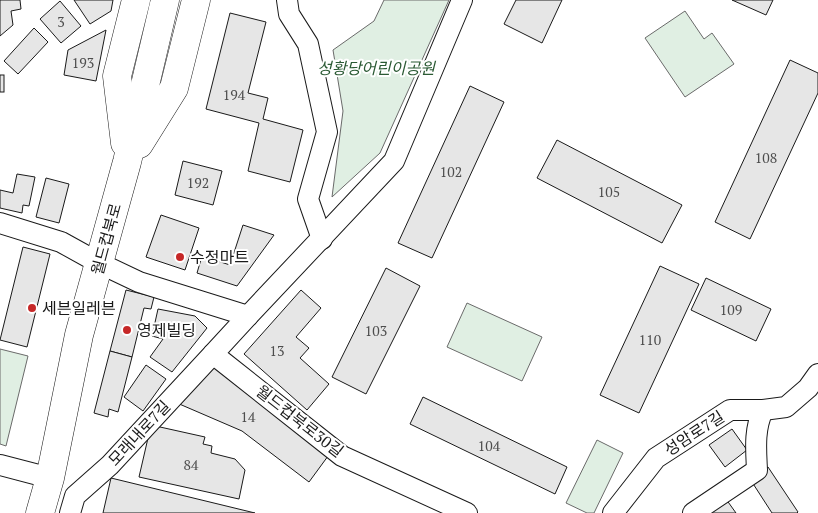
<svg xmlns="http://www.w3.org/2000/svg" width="818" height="513" font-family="'PT Serif','Noto Sans KR',serif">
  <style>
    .green { fill: #e0efe3; stroke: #6a6a6a }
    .building { fill: #e6e6e6; stroke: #1a1a1a }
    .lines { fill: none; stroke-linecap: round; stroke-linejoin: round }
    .street-casing { stroke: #1a1a1a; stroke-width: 22 }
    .secondary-casing { stroke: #1a1a1a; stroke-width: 29 }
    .street { stroke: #fff; stroke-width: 20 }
    .secondary { stroke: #fff; stroke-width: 28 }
    .poi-dot { fill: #c62828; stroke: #fff; stroke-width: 2 }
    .labels { text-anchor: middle; stroke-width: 4; stroke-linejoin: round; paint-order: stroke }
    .number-label { font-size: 14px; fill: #4d4d4d }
    .park-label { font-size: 16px; font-style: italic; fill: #2b5a34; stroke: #fff }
    .street-label { font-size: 16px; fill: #1a1a1a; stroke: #fff }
    .poi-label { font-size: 16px; fill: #1a1a1a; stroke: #fff; text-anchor: start }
  </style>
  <rect width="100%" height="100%" fill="#fff"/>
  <g class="green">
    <polygon points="384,0 449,0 380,153 332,197 343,111 333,50 374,21"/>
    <polygon points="685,11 704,39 712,33 734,64 685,97 645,38"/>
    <polygon points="467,303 542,337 522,381 447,347"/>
    <polygon points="0,349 28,356 6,446 0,444"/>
    <polygon points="597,440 623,453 594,513 587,513 566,503"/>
  </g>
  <g class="building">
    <polygon points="0,0 20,0 21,9 11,11 13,25 0,36"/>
    <polygon points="74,0 113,0 111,11 90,24"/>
    <polygon points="516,0 562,0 542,43 504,24"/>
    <polygon points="732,0 773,0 766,15"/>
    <polygon points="60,1 81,26 61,43 40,19"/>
    <polygon points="230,13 266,22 248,93 268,98 263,119 303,130 290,182 248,171 259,123 206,109"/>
    <polygon points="34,28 48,42 18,74 4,61"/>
    <polygon points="106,30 96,81 64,75 68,50"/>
    <polygon points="790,60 818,73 818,93 750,239 715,222"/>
    <rect x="0" y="75" width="4" height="17"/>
    <polygon points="470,86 504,102 432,258 398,243"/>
    <polygon points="557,140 682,205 662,243 537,178"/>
    <polygon points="183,161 222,171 213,205 175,195"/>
    <polygon points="17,174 35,177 29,206 23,205 22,213 0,208 0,190 13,193"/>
    <polygon points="46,178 69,184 59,223 36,217"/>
    <polygon points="161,215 199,228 185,270 146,257"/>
    <polygon points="243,225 274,235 237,286 197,273 202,256 230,265"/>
    <polygon points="23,247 50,254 27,347 0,340"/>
    <polygon points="660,266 699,284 639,413 600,395"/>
    <polygon points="386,268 420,286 366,394 332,377"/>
    <polygon points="706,278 771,309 756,341 691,310"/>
    <polygon points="126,290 154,297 151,309 144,308 132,357 110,351"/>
    <polygon points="301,290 321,308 296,337 309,348 300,358 329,384 307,410 244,354"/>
    <polygon points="158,309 195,316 207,328 172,372 150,357 163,339 152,336"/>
    <polygon points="110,351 132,357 118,412 109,409 108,417 94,413"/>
    <polygon points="215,361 331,452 309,482 242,431 177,403"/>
    <polygon points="146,365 166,379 143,411 124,397"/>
    <polygon points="423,397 567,467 555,494 410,424"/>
    <polygon points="151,425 205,437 203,444 212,446 211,453 235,459 245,470 239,499 139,477"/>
    <polygon points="732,429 747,450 725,467 709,445"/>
    <polygon points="768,467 798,512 797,513 772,513 750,479"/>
    <polygon points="111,478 255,513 103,513"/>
    <polygon points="726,499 736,513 707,513"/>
  </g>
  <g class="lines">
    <defs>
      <g id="street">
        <polyline points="287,0 289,14 308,44 327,132 308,199 322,239"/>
        <polyline points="0,223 61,242 99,263 139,282 248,316 213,354 342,456 467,513"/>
        <polyline points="248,316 394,161 462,0"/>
        <polyline points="0,465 50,478"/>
        <polyline points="70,513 75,496 110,465 213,354"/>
        <polyline points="613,513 656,458 730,410 763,410 786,407 808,388 818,374"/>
        <path d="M693,513L757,470C756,449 754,430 763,410"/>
      </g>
      <g id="secondary">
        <polyline points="125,143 117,76 136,0"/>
        <polyline points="139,144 174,88 196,0"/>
        <polyline points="40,513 50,478 79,335 127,162 165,0"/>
      </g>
    </defs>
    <use href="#street" class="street-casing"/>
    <use href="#secondary" class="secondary-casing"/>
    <use href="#street" class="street"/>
    <use href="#secondary" class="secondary"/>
  </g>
  <g class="poi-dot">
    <circle cx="180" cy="257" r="5"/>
    <circle cx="32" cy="308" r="5"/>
    <circle cx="127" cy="330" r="5"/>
  </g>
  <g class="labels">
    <g class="number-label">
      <text x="61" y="27">3</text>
      <text x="83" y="68">193</text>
      <text x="234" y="100">194</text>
      <text x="766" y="163">108</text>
      <text x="451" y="177">102</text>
      <text x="198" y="188">192</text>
      <text x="609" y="197">105</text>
      <text x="731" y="315">109</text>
      <text x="376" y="336">103</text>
      <text x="650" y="345">110</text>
      <text x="277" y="356">13</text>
      <text x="248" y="422">14</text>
      <text x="489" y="451">104</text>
      <text x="191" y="470">84</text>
    </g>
    <g class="park-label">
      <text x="376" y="74">성황당어린이공원</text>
    </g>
    <g class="street-label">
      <text transform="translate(106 239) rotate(-75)" y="6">월드컵북로</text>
      <text transform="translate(300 421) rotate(38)" y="6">월드컵북로30길</text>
      <text transform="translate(139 433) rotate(-47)" y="6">모래내로7길</text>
      <text transform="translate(694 433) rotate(-33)" y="6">성암로7길</text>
    </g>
    <g class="poi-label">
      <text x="190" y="263">수정마트</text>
      <text x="42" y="314">세븐일레븐</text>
      <text x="137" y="336">영제빌딩</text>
    </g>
  </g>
</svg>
